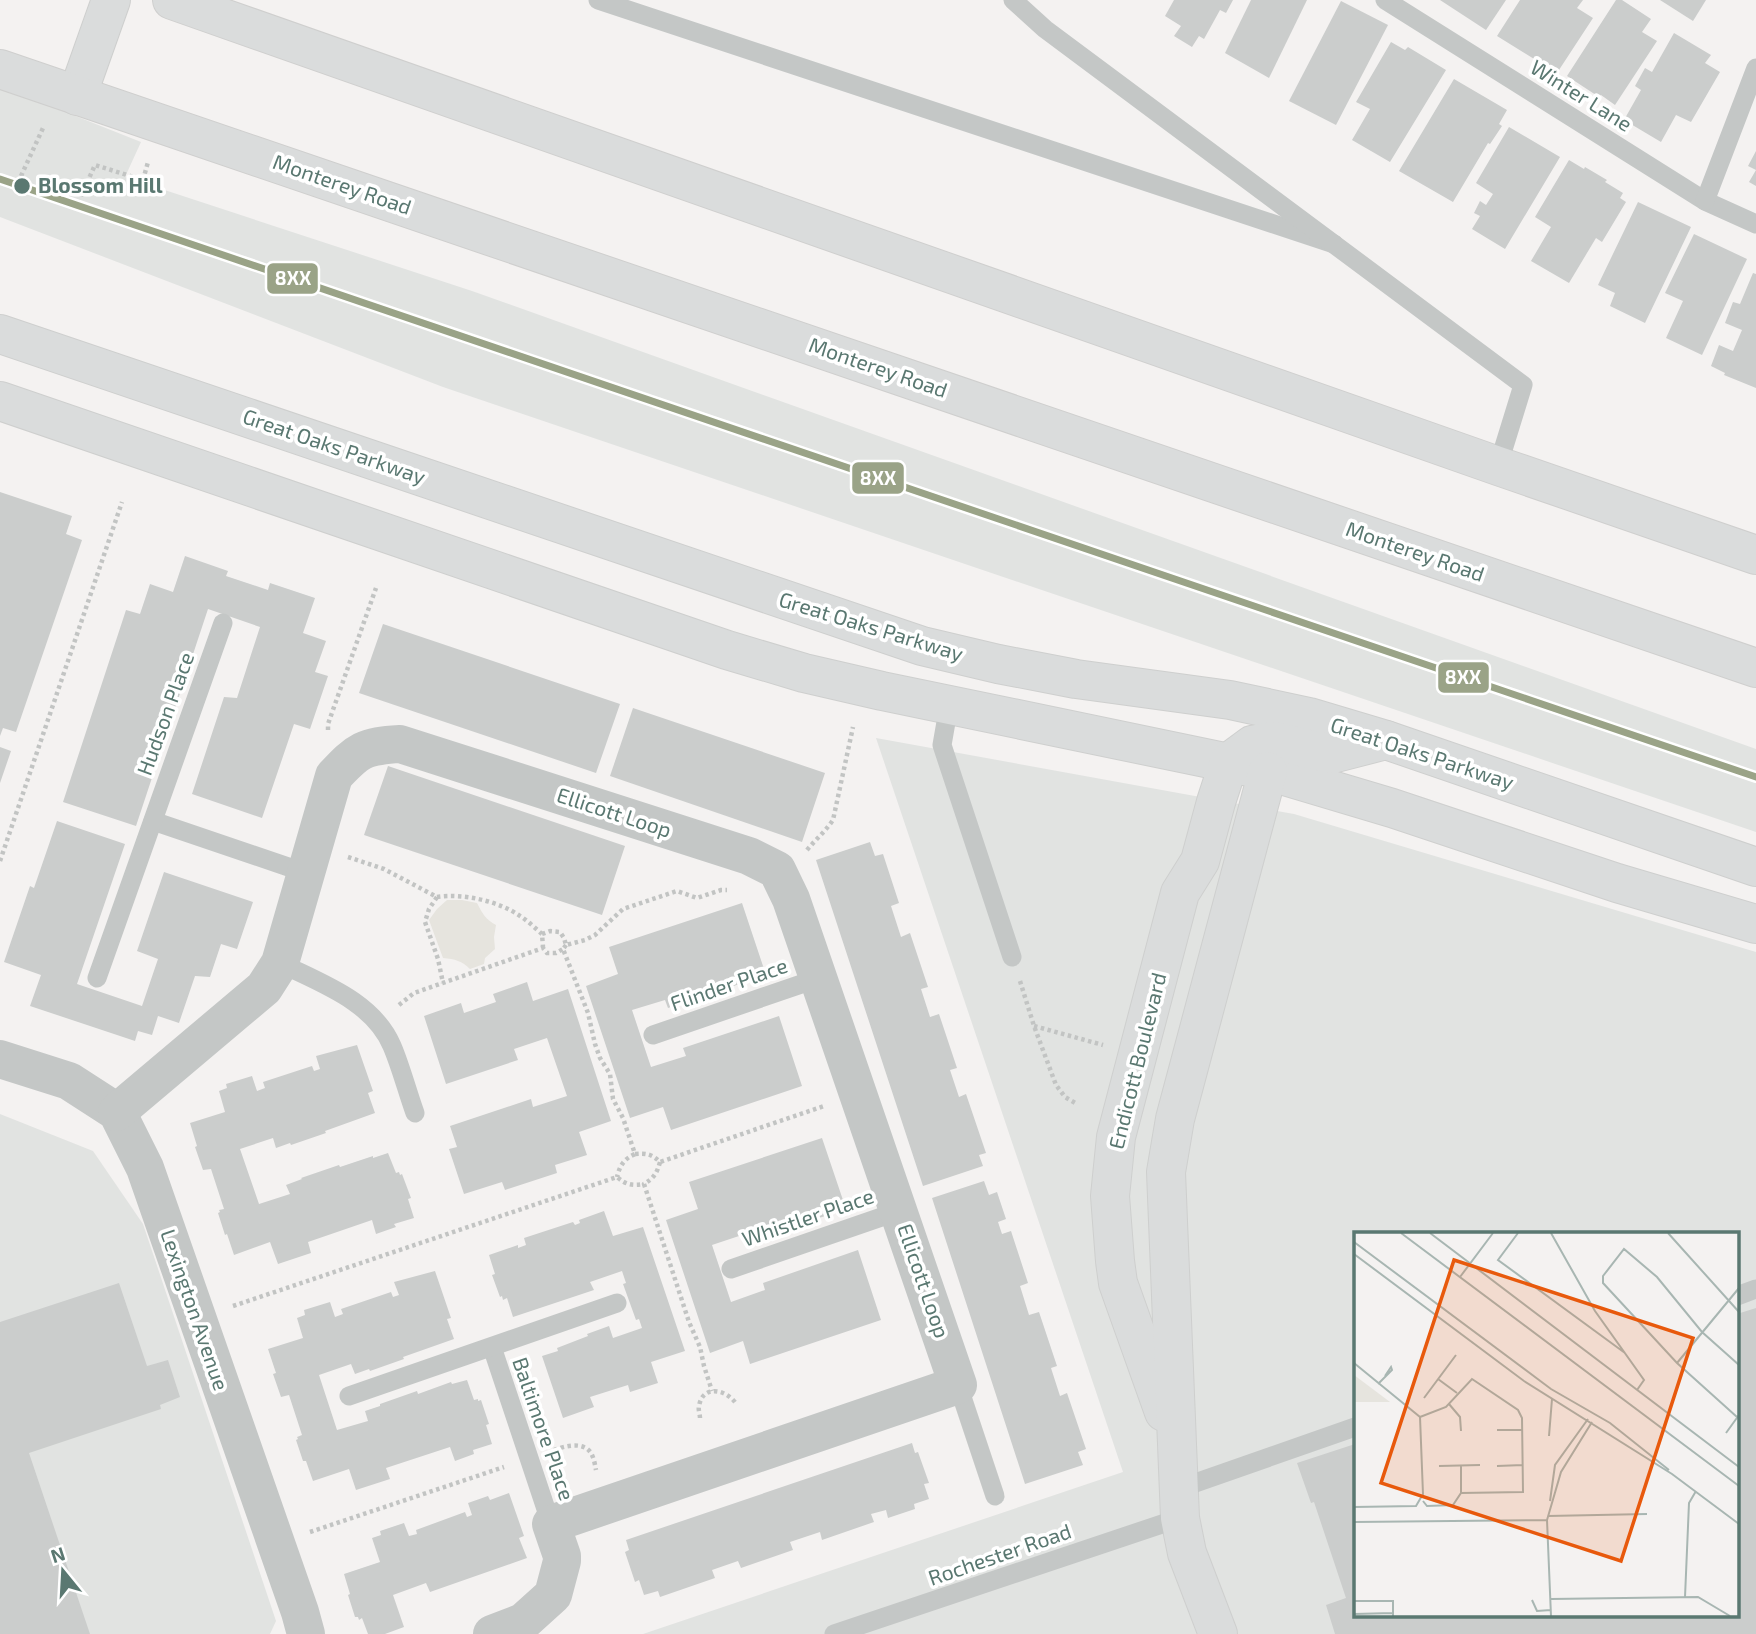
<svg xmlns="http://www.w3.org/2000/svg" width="1756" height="1634" font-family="'Exo 2',sans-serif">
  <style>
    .built { fill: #e1e3e1; fill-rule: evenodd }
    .green { fill: #e6e4de }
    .building { fill: #cbcdcc }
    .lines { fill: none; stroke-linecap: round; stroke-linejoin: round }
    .secondary-casing { stroke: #cecfce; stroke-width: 40 }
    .primary-casing { stroke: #cfcfce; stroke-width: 40 }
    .path { stroke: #c2c4c3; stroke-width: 4.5; stroke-dasharray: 3.5 3.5; stroke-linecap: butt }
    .lane { stroke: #c4c7c6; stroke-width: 19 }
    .street { stroke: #c4c7c6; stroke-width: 38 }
    .secondary { stroke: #dadcdc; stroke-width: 38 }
    .primary { stroke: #dadcdc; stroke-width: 38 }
    .rail-1-casing { stroke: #fff; stroke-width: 12 }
    .rail-1 { stroke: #9aa387; stroke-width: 7 }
    .stop-dot { fill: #5a7871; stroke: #fff; stroke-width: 2.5 }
    .labels { text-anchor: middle; stroke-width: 7; stroke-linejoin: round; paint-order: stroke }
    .street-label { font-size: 21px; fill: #5a7871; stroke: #fff }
    .stop-label { font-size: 21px; font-weight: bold; fill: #5a7871; stroke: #fff; text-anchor: start }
    .inset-road { fill: none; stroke: #a8b6b2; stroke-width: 2 }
    .view { fill: #e8590c; fill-opacity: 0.15; stroke: #e8590c; stroke-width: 3.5 }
    .inset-edge { fill: none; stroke: #5a7871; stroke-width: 3.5 }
    .line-badge { stroke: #fff; stroke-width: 2.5 }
    .badge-label { font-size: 19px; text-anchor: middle; font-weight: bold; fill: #fff }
  </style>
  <rect width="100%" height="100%" fill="#f4f2f1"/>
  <g class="built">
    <polygon points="0,86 141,142 125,177 472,291 1756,749 1756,832 443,387 0,217"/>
    <path d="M876,738L1294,814L1756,952V1634H643L1123,1472ZM1355,1233H1737V1615H1355Z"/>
    <polygon points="0,1114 93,1151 143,1224 276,1621 270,1634 0,1634"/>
  </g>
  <path class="green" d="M447,900H462L477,903C482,913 486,920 496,925L494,937L495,949L485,958L484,964L470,969C462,961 455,959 443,958L429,920L437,909Z"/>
  <g class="building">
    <polygon points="1174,0 1233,0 1226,13 1220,10 1204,39 1199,36 1192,47 1174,36 1181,26 1165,16"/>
    <polygon points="1251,0 1307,0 1269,78 1225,53"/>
    <polygon points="1440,0 1506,0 1486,30"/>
    <polygon points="1520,0 1583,0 1577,8 1593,18 1557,73 1497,36"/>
    <polygon points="1616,0 1622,0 1651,19 1642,32 1657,41 1615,105 1601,95 1599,97 1567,76"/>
    <polygon points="1660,0 1706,0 1693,21"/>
    <polygon points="1341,1 1388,25 1336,125 1289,101"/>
    <polygon points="1674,33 1711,55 1705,63 1720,72 1691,122 1676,115 1661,142 1624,120 1641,90 1635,86 1645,68 1652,72"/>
    <polygon points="1391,42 1405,50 1408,47 1446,70 1390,162 1352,140 1370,109 1356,102"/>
    <polygon points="1454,79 1507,110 1499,124 1502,126 1490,144 1488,143 1453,202 1399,171"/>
    <polygon points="1509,127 1560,157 1505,249 1472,229 1480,216 1474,213 1480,201 1486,205 1493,194 1476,183"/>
    <polygon points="1756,151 1756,186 1749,182 1756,170 1748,166"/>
    <polygon points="1569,160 1584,169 1585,167 1607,180 1605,182 1623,193 1620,198 1626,202 1602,242 1596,238 1569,283 1531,261 1551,227 1535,217"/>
    <polygon points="1638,202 1691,227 1645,323 1610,306 1615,293 1598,285"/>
    <polygon points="1694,234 1747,259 1702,355 1666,338 1683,301 1665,293"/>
    <polygon points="1753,273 1756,274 1756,388 1724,375 1725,373 1711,366 1719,345 1733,351 1742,330 1725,323 1733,302 1740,304"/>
    <polygon points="0,492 72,516 66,534 82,540 16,732 3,728 0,736"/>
    <polygon points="185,556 228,571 226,576 268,590 270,583 315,598 303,633 326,641 315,672 328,676 310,729 294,724 262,818 192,794 224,697 237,698 260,627 208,609 136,826 63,802 126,610 140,614 150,584 173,592"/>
    <polygon points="383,624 620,704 596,773 359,693"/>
    <polygon points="633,708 825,773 802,842 610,776"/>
    <polygon points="0,747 11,751 0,783"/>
    <polygon points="388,766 625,846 602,915 364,835"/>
    <polygon points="57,821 125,844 77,984 142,1006 158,959 137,951 164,872 253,902 237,949 221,944 210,977 195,976 179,1023 158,1016 152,1035 138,1031 135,1041 30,1006 41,975 4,962 30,886 34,888"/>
    <polygon points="870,842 875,856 883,854 899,903 891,906 901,937 910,933 928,987 921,989 930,1017 939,1014 957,1068 950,1070 959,1097 966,1094 986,1153 979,1155 983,1166 923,1186 816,860"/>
    <polygon points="742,903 766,975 668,1008 665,1000 632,1010 651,1067 686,1056 683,1048 779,1016 802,1086 671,1130 663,1107 630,1118 586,986 618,974 609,947"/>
    <polygon points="527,982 533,1001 568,989 611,1121 579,1132 587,1155 555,1165 557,1173 505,1190 502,1182 464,1194 449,1149 457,1147 450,1126 531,1099 533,1107 567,1096 547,1038 514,1049 518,1060 446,1084 424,1016 461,1003 464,1013 496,1002 493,994"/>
    <polygon points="357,1045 373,1091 368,1093 375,1113 325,1131 326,1133 291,1145 290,1143 276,1148 273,1138 240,1149 259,1204 290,1194 286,1185 302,1179 301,1178 339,1165 340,1167 373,1156 373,1158 388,1153 396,1173 399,1172 400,1175 402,1174 411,1198 408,1199 414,1218 394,1224 396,1227 376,1234 372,1220 308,1242 311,1253 278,1264 270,1242 234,1255 227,1234 225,1235 218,1213 220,1212 219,1210 224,1209 211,1169 203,1170 195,1147 197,1146 190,1123 225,1112 219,1091 227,1088 226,1084 252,1076 257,1091 265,1088 263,1082 312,1066 314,1071 320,1069 316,1056"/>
    <polygon points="822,1138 846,1209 747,1242 745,1234 712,1245 731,1302 765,1290 763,1283 858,1250 881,1320 750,1364 743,1341 710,1353 666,1220 698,1209 689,1182"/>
    <polygon points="984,1181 989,1195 997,1192 1006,1219 998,1222 1002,1234 1011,1231 1028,1283 1020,1286 1029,1315 1039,1312 1057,1366 1051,1368 1060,1396 1067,1393 1086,1449 1078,1452 1083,1465 1025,1484 932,1198"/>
    <polygon points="604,1211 613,1236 643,1227 685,1351 651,1362 658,1383 630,1392 628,1385 590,1397 594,1407 563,1418 542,1356 558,1351 557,1348 588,1336 587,1334 609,1326 613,1338 642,1328 639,1319 636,1320 623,1284 626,1283 622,1271 590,1282 594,1290 513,1317 507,1298 503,1300 502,1296 500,1297 492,1275 495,1274 489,1255 518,1245 518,1248 526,1245 524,1238 573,1222 575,1225 580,1223 579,1220"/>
    <polygon points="435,1271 451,1318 447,1319 454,1339 403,1357 404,1359 370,1371 369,1369 355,1374 351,1364 319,1375 337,1430 368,1421 365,1411 380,1406 380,1404 417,1391 418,1394 451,1382 452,1384 467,1380 474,1400 478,1399 478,1401 481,1400 489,1424 486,1425 492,1444 473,1450 474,1454 455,1461 450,1447 386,1468 390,1479 356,1490 349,1469 313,1481 306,1461 303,1461 296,1440 298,1439 297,1437 302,1435 289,1395 281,1397 273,1374 276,1373 268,1349 303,1338 297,1318 305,1315 304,1310 330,1302 335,1317 343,1314 341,1309 391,1292 393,1297 399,1295 394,1282"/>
    <polygon points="119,1283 147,1366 168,1360 180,1397 160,1405 161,1409 29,1453 90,1634 0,1634 0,1322"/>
    <polygon points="1756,1308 1756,1634 1335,1634 1326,1605 1346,1598 1314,1502 1311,1503 1297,1463 1355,1444 1355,1615 1737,1615 1737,1314"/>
    <polygon points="912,1443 915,1453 918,1452 929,1483 924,1484 929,1499 914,1504 915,1509 888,1518 886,1510 871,1514 874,1522 822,1540 820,1532 790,1542 793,1550 741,1568 738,1561 712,1570 715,1578 660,1597 658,1591 644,1595 639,1580 635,1582 625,1552 629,1550 626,1540"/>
    <polygon points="509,1493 524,1536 519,1538 527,1558 430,1592 426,1583 393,1595 404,1627 385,1634 368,1634 362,1618 359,1620 358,1617 355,1617 348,1595 350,1594 344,1574 380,1562 372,1538 381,1535 380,1531 404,1523 409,1536 417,1534 416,1530 465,1512 467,1517 472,1515 468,1503 488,1496 490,1500"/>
  </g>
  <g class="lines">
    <defs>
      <g id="secondary">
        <polyline points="77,96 111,0"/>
        <polyline points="0,334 922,646 998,664 1076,679 1230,700 1309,717 1386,740 1756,867"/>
        <polyline points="0,401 727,650 804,673 882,691 1268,771 1392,808 1617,883 1756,924"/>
        <polyline points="1164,1412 1118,1283 1115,1261 1110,1196 1116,1137 1180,893 1200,861 1216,802 1229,762 1252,745 1273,741 1332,754 1386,740"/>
        <polyline points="1218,1634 1187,1553 1180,1518 1166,1172 1175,1119 1268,771"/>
      </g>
      <g id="primary">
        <polyline points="172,0 1498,466 1756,555"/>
        <polyline points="0,69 1756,668"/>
      </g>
    </defs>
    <use href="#secondary" class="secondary-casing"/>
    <use href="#primary" class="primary-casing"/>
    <g class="path">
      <polyline points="21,176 43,128"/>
      <polyline points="81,196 95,165 143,180 148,162"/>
      <polyline points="328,730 328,724 376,588"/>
      <path d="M807,850C816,839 825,832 833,820L853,727"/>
      <polyline points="348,857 384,869 437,897 429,909 425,922 438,959 443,983"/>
      <polyline points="0,861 122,502"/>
      <path d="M437,897C462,893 499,901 520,916C528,921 535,928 542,934L543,947"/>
      <polyline points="542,934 550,931 560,932 564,938 566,945 585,940 595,935 623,909 677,891 697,898 721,890 727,890"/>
      <path d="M566,945L563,949L588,1013L595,1044L600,1058L610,1074L613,1099L623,1118L635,1154C624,1159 620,1165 617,1177"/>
      <polyline points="1020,981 1034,1026 1056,1085 1065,1097 1077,1104"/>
      <polyline points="399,1005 414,993 543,948 547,953 556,953 563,949"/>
      <polyline points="1034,1026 1103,1045"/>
      <path d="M635,1154C646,1153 652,1154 660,1162L824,1106"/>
      <path d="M660,1162C657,1173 654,1178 644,1184L689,1322L700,1347L704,1366L712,1391"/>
      <path d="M233,1306L617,1177C626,1185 633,1186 644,1184"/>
      <path d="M700,1418C700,1414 698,1410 699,1406C703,1383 728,1390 737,1405"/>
      <path d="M554,1450C565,1446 583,1441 591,1453C594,1458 595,1465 596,1470"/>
      <polyline points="310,1532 504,1467"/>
    </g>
    <g class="lane">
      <polyline points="598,0 1334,244"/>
      <polyline points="1013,0 1045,29 1523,385 1498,466"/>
      <polyline points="1385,0 1705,201 1756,224"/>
      <polyline points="1705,201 1756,68"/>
      <polyline points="949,705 942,745 1012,957"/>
      <polyline points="153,821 306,873"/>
      <path d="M280,963C320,983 373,1001 392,1046C401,1067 407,1091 415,1113"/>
      <polyline points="97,978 223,623"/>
      <polyline points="653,1035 819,978"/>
      <polyline points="731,1269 899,1211"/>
      <polyline points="1737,1296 1756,1289"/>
      <polyline points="492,1347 551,1524"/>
      <polyline points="958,1385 995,1496"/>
      <polyline points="349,1396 617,1303"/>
      <polyline points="1178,1489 1355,1427"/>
      <polyline points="834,1634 1180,1518"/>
    </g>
    <g class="street">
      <polyline points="0,1059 69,1081 117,1112 145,1168 300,1612 306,1634"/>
      <path d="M117,1112L264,988L280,963L334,776C358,750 364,746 400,744L749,856L777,870L791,899L958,1385L551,1524L562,1556V1561L553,1595L523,1622L492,1634"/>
    </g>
    <use href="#secondary" class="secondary"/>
    <use href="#primary" class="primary"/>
    <defs>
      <polyline id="rail-1" points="0,179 1756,777"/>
    </defs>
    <use href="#rail-1" class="rail-1-casing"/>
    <use href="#rail-1" class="rail-1"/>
  </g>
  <circle class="stop-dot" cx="22" cy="186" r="9"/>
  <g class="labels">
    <g class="street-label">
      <text transform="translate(1581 96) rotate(32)" y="7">Winter Lane</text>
      <text transform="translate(342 185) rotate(19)" y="7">Monterey Road</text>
      <text transform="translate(878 368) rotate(19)" y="7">Monterey Road</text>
      <text transform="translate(334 447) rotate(19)" y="7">Great Oaks Parkway</text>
      <text transform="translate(1415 552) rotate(19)" y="7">Monterey Road</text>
      <text transform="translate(871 627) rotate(17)" y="7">Great Oaks Parkway</text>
      <text transform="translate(166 714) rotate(-70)" y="7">Hudson Place</text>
      <text transform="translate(1422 754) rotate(18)" y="7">Great Oaks Parkway</text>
      <text transform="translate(614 813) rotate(18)" y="7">Ellicott Loop</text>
      <text transform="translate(729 985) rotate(-19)" y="7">Flinder Place</text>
      <text transform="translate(1138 1061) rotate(-76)" y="7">Endicott Boulevard</text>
      <text transform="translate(808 1218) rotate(-19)" y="7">Whistler Place</text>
      <text transform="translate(923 1281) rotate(71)" y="7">Ellicott Loop</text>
      <text transform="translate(194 1310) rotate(71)" y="7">Lexington Avenue</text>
      <text transform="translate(543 1429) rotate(71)" y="7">Baltimore Place</text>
      <text transform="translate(1000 1555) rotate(-19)" y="7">Rochester Road</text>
    </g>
    <g class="stop-label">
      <text x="38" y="193">Blossom Hill</text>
    </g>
  </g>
  <g transform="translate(1354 1232)">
    <rect width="385" height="385" fill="#f4f2f1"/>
    <path d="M0,143L36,170H0Z" fill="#e6e4de"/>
    <path class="inset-road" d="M47,1L385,254M76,1L385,235M164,1L144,28L271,121M197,1L241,79L290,148L283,158M314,1L385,80M0,10L197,157L256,191L315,238M0,22L170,149L318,242L385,292M106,45L139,1M0,131L66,185L69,262L62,274L0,275M323,131L385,56M84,147L103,161M24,152L38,138L37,135L31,144M70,166L102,123M95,172L106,185L107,199M66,185L92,175L118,147L164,178L168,186L169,260L107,261L99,273L73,274L69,269M383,185L323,131L249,51V44L270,17L303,45L348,100L385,133M143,198H168M372,201L385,183M195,204L198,167M85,234L126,233M107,234V261M143,234L169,233M196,269L201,233L234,187M194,284L293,282M0,290L193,288M331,365L335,271L342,259M197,367L344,365L376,384M178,368L183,379L197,378M0,369H39V384M0,382L39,381M197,384L193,288L207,240L238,190"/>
    <path class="view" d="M100,28L339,106L267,329L27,251Z"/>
    <rect width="385" height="385" class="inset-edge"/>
  </g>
  <g class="line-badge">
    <rect x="266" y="262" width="53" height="33" rx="7" fill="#9aa387"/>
    <rect x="851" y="461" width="54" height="34" rx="7" fill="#9aa387"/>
    <rect x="1437" y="661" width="53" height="33" rx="7" fill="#9aa387"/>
  </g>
  <g class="badge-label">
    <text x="293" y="285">8XX</text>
    <text x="878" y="485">8XX</text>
    <text x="1463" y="684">8XX</text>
  </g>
  <g transform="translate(63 1571) rotate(342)" stroke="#ffffff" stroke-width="5" paint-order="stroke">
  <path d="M0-5L12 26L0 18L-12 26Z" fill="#5a7871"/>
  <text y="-10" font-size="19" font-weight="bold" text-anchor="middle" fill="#5a7871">N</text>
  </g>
</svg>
